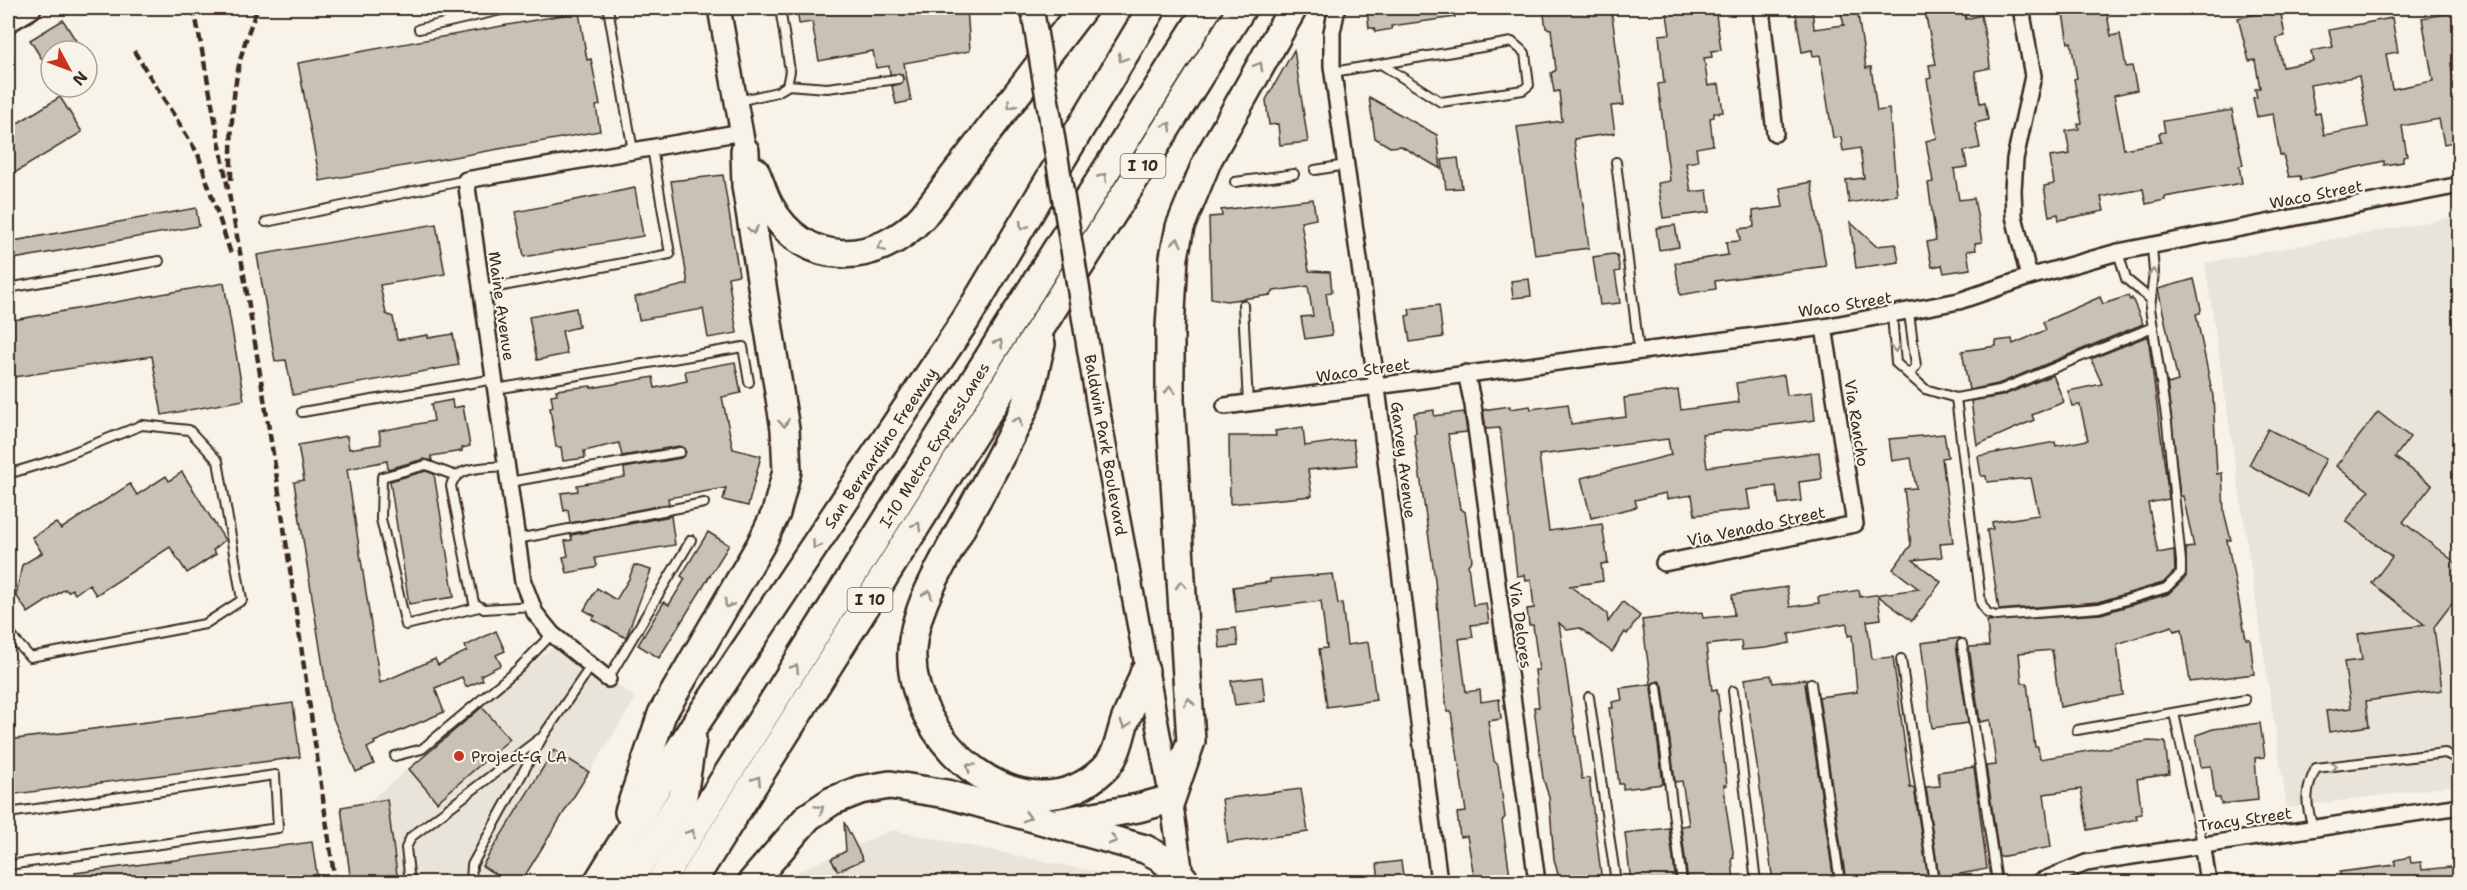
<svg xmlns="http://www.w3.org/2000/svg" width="2467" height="890" font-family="'Shantell Sans',sans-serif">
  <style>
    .built { fill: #e9e4d9 }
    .building { fill: #c8c1b6; stroke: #3b2a1e; stroke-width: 1.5; fill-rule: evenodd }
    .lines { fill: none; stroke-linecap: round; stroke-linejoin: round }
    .lane-casing { stroke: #3b2a1e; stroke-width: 12 }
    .street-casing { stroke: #3b2a1e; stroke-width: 20 }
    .secondary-casing { stroke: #3b2a1e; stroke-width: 26 }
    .highway-casing { stroke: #3b2a1e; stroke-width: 32 }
    .lane { stroke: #f7f3e8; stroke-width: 8 }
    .street { stroke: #f7f3e8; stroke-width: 15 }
    .secondary { stroke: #f7f3e8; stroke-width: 21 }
    .highway { stroke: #f7f3e8; stroke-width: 27 }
    .rail { stroke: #3b2a1e; stroke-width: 4.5; stroke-dasharray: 9 4.5; stroke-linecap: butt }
    .secondary-bridge-casing { stroke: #3b2a1e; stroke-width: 26; stroke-linecap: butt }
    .secondary-bridge { stroke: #f7f3e8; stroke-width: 21 }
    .oneway { stroke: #998e83 }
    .poi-dot { fill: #c8321e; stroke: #f7f3e8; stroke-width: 2 }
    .labels { text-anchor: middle; stroke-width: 4.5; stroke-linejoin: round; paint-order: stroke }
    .shield { fill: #f7f3e8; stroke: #73665b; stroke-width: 1.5 }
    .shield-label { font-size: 15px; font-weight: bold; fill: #3b2a1e }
    .street-label { font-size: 16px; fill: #3b2a1e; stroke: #f7f3e8 }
    .poi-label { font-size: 16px; fill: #3b2a1e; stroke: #f7f3e8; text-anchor: start }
  </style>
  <rect width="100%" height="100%" fill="#f7f3e8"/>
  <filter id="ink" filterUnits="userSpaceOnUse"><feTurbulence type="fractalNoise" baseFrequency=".0167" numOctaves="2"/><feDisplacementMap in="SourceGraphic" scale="12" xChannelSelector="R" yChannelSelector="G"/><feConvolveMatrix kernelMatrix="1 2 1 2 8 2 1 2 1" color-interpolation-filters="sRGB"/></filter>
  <g filter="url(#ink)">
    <g class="built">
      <polygon points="2459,216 2459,785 2287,808 2205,263"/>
      <polygon points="558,642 636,698 521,882 350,882 340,806 371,800"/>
      <polygon points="892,830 1146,882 785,882 801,870"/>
    </g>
    <g class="building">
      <polygon points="797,8 967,8 970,51 904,63 911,101 896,104 892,86 902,83 902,75 890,74 889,66 876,68 873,51 819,61 812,22 799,24"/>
      <polygon points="1371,8 1455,8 1455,17 1391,26 1392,29 1375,32 1374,28 1369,28 1367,10 1371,10"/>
      <polygon points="1543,8 1611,8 1624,105 1611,106 1615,133 1574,139 1589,248 1535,255 1517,127 1562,121 1559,91 1554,92 1551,73 1556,70 1551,29 1546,28"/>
      <polygon points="1666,8 1715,8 1721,50 1711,51 1712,57 1704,58 1708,86 1719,84 1723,112 1714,113 1714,117 1710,118 1713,145 1696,148 1698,161 1686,163 1691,192 1707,190 1710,212 1663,218 1658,183 1670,181 1658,84 1664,83 1659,35 1670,34"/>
      <polygon points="1795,8 1812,8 1814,29 1844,25 1840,8 1857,8 1866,68 1871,67 1877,111 1889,109 1897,195 1849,203 1846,180 1864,178 1860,148 1843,151 1841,137 1833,138 1820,55 1813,56 1812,50 1802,52"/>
      <polygon points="1924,8 1964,8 1966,19 1981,15 1989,57 1990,68 1975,71 1980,103 1985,102 1988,120 1975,123 1980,148 1964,151 1967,167 1954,169 1959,200 1974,198 1982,242 1975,243 1976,250 1967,251 1970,269 1944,273 1942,265 1932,267 1927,242 1936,240 1928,183 1933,182 1926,141 1937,138 1927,79 1931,78 1929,65 1936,64"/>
      <polygon points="2062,8 2106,8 2111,36 2120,34 2126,67 2132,66 2137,90 2114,95 2124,149 2161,142 2159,133 2165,132 2163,121 2232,110 2243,165 2239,166 2242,183 2165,197 2165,200 2146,204 2143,189 2101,197 2104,211 2059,220 2058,214 2049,216 2044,186 2054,184 2050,157 2070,154 2066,131 2079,129 2078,124 2082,123 2074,79 2077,78 2071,42 2068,43"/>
      <path d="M2280,9L2285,36L2276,38L2283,67L2313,61L2311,51L2333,47L2329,30L2392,18L2398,52L2386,54L2392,89L2433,81L2422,18L2456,12L2460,34V61L2451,63L2456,95H2460V141L2444,144L2439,119L2402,126L2407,156L2403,157V162L2384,165V161L2301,180L2300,176L2289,177L2283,155H2280L2273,114L2257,117L2253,98L2257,97L2255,89L2260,88L2255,60L2249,61L2238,18ZM2359,76L2368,127L2324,135L2320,113L2315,114L2310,85Z"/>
      <polygon points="579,12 587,60 591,59 600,105 596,106 600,131 320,181 298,63"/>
      <polygon points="63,20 78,44 67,51 51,51 51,74 30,40"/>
      <polygon points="1294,50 1308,142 1280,145 1278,124 1269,125 1266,100"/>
      <polygon points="60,97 82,132 8,177 8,129"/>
      <polygon points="1369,97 1437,135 1441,169 1401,146 1390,147 1375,138"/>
      <polygon points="1458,158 1462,188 1446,189 1442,160"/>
      <polygon points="723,175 739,275 728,277 737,333 708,338 703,309 639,320 635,297 688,284 671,181"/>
      <polygon points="1811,182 1826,266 1715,281 1716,289 1680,295 1675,263 1728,255 1726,242 1740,241 1739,229 1754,227 1753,211 1783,207 1780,188"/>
      <polygon points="635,188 643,236 524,257 516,212"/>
      <polygon points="1313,199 1316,219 1301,222 1309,271 1330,272 1332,292 1326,293 1332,335 1305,339 1301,317 1313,316 1308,286 1274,291 1271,295 1226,301 1211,298 1209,217 1222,216 1221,210"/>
      <polygon points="196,208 199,226 8,260 8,242"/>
      <polygon points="1850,222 1876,246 1896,244 1899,262 1856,268"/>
      <polygon points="436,224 445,274 380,285 386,314 393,317 397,340 428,335 428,338 453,334 459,365 293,395 286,360 275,361 257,255"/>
      <polygon points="1675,225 1679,247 1659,250 1656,228"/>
      <polygon points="1613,254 1617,255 1620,271 1615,272 1620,303 1600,305 1593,257"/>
      <polygon points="1529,279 1531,296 1513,298 1511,281"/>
      <polygon points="2194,279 2201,309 2200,313 2196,314 2213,396 2217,474 2222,473 2224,512 2231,540 2227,540 2246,639 2250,639 2254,674 2190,682 2182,629 2174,631 2172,626 2117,644 2123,695 2060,707 2052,650 2019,653 2022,683 2027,683 2035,747 2038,747 2040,759 2149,741 2165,742 2169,774 2137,779 2142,814 2136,815 2137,819 2088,830 2081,789 2044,794 2051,847 1999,857 1986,766 1996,765 1990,720 1980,722 1969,647 1989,646 1987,621 2101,614 2168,594 2186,577 2186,548 2194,547 2183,496 2180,496 2167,381 2168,384 2178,381 2158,289"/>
      <polygon points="224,283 244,400 162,415 152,356 8,378 8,321"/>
      <polygon points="2128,296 2130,300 2132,298 2143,324 1998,384 1969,390 1962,351 1996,346 1996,341 2012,339 2013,344 2046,330 2043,322 2100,297 2103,304"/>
      <polygon points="1439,305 1443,337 1410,342 1406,316 1410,315 1409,309"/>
      <polygon points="576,308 579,327 562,331 567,354 537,360 529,317"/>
      <polygon points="2148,336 2169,499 2148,503 2158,553 2174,550 2175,571 2163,583 2098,602 1999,610 1987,530 1993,529 1992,522 2039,515 2031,478 1987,482 1986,476 1981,476 1978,456 2055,442 2056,446 2088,440 2080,405 2072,406 2068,391 2102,384 2091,359"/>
      <polygon points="735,362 741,393 722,397 733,449 761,456 748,506 723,500 726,488 668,498 669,504 570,523 568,510 564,511 561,493 578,491 577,485 625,477 624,468 681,458 686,452 679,446 622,456 619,443 584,451 585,458 563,461 561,447 556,447 550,408 553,407 551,395 557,394 556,390 591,386 591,388 653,377 655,388 687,381 685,371"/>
      <polygon points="1784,375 1787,395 1812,392 1815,420 1702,434 1707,467 1819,452 1822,479 1799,482 1801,501 1779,504 1776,486 1747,490 1750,509 1695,515 1692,495 1667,499 1666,493 1635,500 1637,507 1591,518 1581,478 1671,455 1668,439 1539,455 1549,531 1602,524 1608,563 1601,564 1603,581 1570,586 1607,614 1608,622 1623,602 1640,616 1627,634 1625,632 1612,652 1580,628 1567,630 1559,623 1582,779 1589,778 1602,882 1560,882 1554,859 1549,797 1543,778 1534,707 1539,707 1535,670 1539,670 1533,625 1529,625 1527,609 1534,608 1531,580 1526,581 1525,575 1517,576 1500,428 1486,429 1483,410 1510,406 1510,409 1530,406 1531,409 1568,404 1571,424 1626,417 1624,398 1657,393 1678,390 1681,410 1739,402 1736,383"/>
      <polygon points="2053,375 2064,402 2032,415 2034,420 1977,445 1971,401 2002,396"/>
      <polygon points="452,400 453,408 463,406 470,446 462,448 462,451 431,456 432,461 424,459 388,469 387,461 347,469 380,683 435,659 438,665 467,651 465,646 496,631 505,651 496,655 501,665 481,675 483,680 466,687 462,677 435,688 444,712 374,742 375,744 367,748 374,764 356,772 330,711 294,482 304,480 298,445 347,436 349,449 381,444 379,431 434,421 431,404"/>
      <polygon points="1434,410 1434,416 1464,412 1467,432 1448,434 1460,508 1465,512 1472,560 1468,565 1473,605 1486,603 1489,623 1471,625 1473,637 1459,639 1466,692 1480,690 1481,702 1499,699 1501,719 1488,721 1494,761 1498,765 1505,817 1502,821 1511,882 1475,882 1467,836 1460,837 1457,813 1466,812 1451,712 1447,712 1435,580 1414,434 1416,433 1414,413"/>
      <polygon points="2378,412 2410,437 2395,457 2432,485 2403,522 2460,566 2460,593 2434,627 2442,690 2366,701 2369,726 2329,732 2326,711 2351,708 2344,662 2362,660 2358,634 2425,625 2372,583 2392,557 2346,521 2369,491 2336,466"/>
      <polygon points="1303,427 1305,446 1353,439 1357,465 1308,470 1312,496 1230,504 1229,436 1276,436 1275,431"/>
      <polygon points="2268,429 2326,459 2307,496 2249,465"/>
      <polygon points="1944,434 1948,457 1942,458 1953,543 1940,544 1942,557 1913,560 1941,582 1912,621 1878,596 1881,619 1867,621 1872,659 1893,657 1910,785 1910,788 1914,788 1928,879 1922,880 1923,882 1846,882 1819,697 1857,692 1852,635 1848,636 1847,623 1789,634 1790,643 1766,648 1742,650 1741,641 1706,645 1712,690 1717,689 1720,711 1718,711 1727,785 1724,785 1726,807 1734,858 1732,858 1734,882 1709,882 1708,879 1688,882 1681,826 1689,825 1687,812 1682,781 1675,782 1663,686 1659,681 1653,683 1651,688 1663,784 1623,789 1623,784 1619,784 1609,708 1613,708 1612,702 1622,700 1620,688 1651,684 1642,620 1702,612 1703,618 1734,615 1732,595 1787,587 1790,607 1819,603 1818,597 1859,590 1860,597 1919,589 1893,569 1911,545 1904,489 1916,488 1911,458 1892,461 1889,439"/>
      <polygon points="426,471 434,474 454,597 409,604 390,481"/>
      <polygon points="182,472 225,540 213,550 216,554 187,573 170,547 96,595 89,584 75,594 72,589 68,592 65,589 28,613 16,595 22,565 42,553 32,537 56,523 61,529 130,484 137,495 166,476 169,481"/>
      <polygon points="671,516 675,545 595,558 597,566 594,568 567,573 563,557 568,556 565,541 572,540 571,535"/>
      <polygon points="708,532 729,545 659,658 638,645 664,602 669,605 685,579 681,576"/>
      <polygon points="634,565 651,570 626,638 592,619 595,616 584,610 597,588 616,600 629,579"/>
      <polygon points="1333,574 1338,604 1342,603 1347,645 1368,642 1376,700 1327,707 1319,649 1327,648 1321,601 1236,612 1233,587 1270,582 1270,579"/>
      <polygon points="1236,628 1238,646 1220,648 1218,630"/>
      <polygon points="1960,638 1956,645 1968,723 1932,728 1921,643"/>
      <polygon points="1771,675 1773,683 1807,679 1805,684 1834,882 1773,882 1745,679"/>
      <polygon points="1262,677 1265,701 1235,705 1231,681"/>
      <polygon points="293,703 300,757 8,795 8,740"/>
      <polygon points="482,707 510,739 437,802 409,769"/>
      <polygon points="2260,723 2265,757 2255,758 2258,800 2221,804 2220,798 2215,798 2211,766 2201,767 2196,735 2213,729"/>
      <polygon points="554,750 589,772 521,882 508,882 482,866"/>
      <polygon points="1974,767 1987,869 1939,878 1926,787 1940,786 1938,772"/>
      <polygon points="1301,789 1308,832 1228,843 1222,799"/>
      <polygon points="387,799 398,882 351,882 341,807"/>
      <polygon points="844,822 863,860 838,871 831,859 846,851"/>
      <polygon points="1669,828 1676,882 1631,882 1625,833"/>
      <polygon points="312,842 318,882 75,882 75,873"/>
      <polygon points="2410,857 2411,863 2421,862 2422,870 2460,866 2460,882 2341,882 2340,872 2395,865 2395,860"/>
      <polygon points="1401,861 1404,882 1379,882 1377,864"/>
    </g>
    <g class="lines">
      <defs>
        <g id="lane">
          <polyline points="608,8 633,151"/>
          <polyline points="419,29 510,8"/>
          <polyline points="1333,72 1512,42 1525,53 1529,85 1523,90 1441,102 1381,64"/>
          <polyline points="787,85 827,88 898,79"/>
          <polyline points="738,101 777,92 787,86 790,71 780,8"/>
          <polyline points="1616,162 1639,351"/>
          <polyline points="1315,170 1346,165"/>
          <polyline points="1235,182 1294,174"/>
          <polyline points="266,222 466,180"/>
          <polyline points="2118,252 2126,279 2149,298"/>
          <polyline points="8,288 159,261"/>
          <polyline points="482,290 670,254 652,148"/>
          <polyline points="1243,305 1248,404"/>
          <polyline points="1909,313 1916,366 1910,374"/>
          <polyline points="1892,315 1896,363 1925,389 1956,398 2000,390 2153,327"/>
          <polyline points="496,389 743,347 749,382"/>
          <polyline points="1956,398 1981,603 1987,613 1996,616 2099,608 2166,588 2181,573 2181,561 2167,423 2150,308 2154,272 2152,247"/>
          <polyline points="302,412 495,379"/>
          <path d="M507,466C489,468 455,465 451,486L474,603L484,609L532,606"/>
          <polyline points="8,474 54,460 142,425 189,430 218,461 242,600 205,624 30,657 12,637 8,623"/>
          <polyline points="456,476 426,465 382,477 381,519 406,625 479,607"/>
          <polyline points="509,482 680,452"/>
          <polyline points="517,539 704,503"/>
          <polyline points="1962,644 1997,882"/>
          <polyline points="1901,659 1934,882"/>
          <polyline points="608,679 691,540"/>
          <polyline points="1811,683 1840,882"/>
          <polyline points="1657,687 1682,882"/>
          <polyline points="1733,691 1756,882"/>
          <polyline points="1589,697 1616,882"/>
          <polyline points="2174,713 2202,843"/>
          <polyline points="2077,730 2245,700"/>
          <polyline points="395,756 422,749 518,669 552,634"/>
          <polyline points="8,813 275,775 278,828 8,865"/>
          <path d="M2313,827C2305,803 2305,791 2316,768L2445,753L2460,760"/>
          <polyline points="410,882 406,848 411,837 539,739"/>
          <polyline points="471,882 472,865 543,736 591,666"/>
        </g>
        <g id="street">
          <polyline points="1337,8 1332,32 1332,66 1377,388 1439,882"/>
          <polyline points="1761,8 1775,133"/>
          <polyline points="2021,8 2033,76 2015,159 2013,190 2014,216 2029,277"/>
          <polyline points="1466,373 1473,405 1537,882"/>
          <polyline points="1225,406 1824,327 1959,301 2029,277 2118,252 2460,185"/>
          <polyline points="1664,563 1855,524 1824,327"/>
          <polyline points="608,679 552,634 535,613 523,582 466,180 742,132"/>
          <polyline points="2202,843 2208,882"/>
          <polyline points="2039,882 2086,863 2460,806"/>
        </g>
        <g id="secondary">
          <polyline points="719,8 745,151"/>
          <polyline points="8,21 30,8"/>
          <polyline points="1100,419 1171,799 1183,882"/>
        </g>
        <g id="highway">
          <path d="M755,171C760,182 763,194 769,205C804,270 878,266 923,216L1083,8"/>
          <path d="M1041,344C1035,366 1032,392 1022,413C1001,458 975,502 952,545C935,578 914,613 912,650C907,742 1025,843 1103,770C1118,756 1119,739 1125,721C1132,704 1139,688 1145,671"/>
          <polyline points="629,812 662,714 761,544 776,513 787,471 785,429 746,186 745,151"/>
          <polyline points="1056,823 1138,808 1171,799 1191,741 1170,400 1170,329 1174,257 1180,227 1208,159 1293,8"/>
          <path id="s1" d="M598,882L694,726L965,321L1152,8"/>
          <polyline points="628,882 683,796 692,739"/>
          <path id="s2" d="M660,882L1208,8"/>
          <polyline points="692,882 1242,8"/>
          <polyline points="752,882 808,817 832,801 860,790 890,785 947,794 1145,849 1160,857 1183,878"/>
        </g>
      </defs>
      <use href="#lane" class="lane-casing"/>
      <use href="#street" class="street-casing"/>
      <use href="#secondary" class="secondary-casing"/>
      <use href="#highway" class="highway-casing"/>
      <use href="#lane" class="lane"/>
      <use href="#street" class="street"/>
      <use href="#secondary" class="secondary"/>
      <use href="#highway" class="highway"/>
      <g class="rail">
        <polyline points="194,8 242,263 276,472 335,882"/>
        <polyline points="134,51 198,154 231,254"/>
        <path d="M231,180C231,115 231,69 258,8"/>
      </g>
      <defs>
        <polyline id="secondary-bridge" points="1033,13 1100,419"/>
      </defs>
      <use href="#secondary-bridge" class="secondary-bridge-casing"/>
      <use href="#secondary-bridge" class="secondary-bridge"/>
    </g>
    <defs><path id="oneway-chevron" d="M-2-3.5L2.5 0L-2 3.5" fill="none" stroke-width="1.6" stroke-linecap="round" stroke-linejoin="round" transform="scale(1.5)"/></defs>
    <g class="oneway">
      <use href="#oneway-chevron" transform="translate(1122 58) rotate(121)"/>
      <use href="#oneway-chevron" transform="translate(1259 66) rotate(-60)"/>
      <use href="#oneway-chevron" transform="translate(1011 105) rotate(127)"/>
      <use href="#oneway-chevron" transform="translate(1168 126) rotate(-58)"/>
      <use href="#oneway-chevron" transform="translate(1103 177) rotate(-58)"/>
      <use href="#oneway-chevron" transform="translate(1023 226) rotate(121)"/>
      <use href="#oneway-chevron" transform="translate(753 230) rotate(81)"/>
      <use href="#oneway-chevron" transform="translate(1177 242) rotate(-78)"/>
      <use href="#oneway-chevron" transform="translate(881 247) rotate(159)"/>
      <use href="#oneway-chevron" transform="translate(2153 273) rotate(-87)"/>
      <use href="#oneway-chevron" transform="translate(999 343) rotate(-58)"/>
      <use href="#oneway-chevron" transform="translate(1895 348) rotate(85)"/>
      <use href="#oneway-chevron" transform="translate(1170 390) rotate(-90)"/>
      <use href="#oneway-chevron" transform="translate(1018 421) rotate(-62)"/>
      <use href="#oneway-chevron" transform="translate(784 423) rotate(81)"/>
      <use href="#oneway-chevron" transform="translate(917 526) rotate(-58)"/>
      <use href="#oneway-chevron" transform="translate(816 545) rotate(124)"/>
      <use href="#oneway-chevron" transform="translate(1181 585) rotate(-93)"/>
      <use href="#oneway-chevron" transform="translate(928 594) rotate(-68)"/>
      <use href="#oneway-chevron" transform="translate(728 604) rotate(120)"/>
      <use href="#oneway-chevron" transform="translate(795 668) rotate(-58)"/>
      <use href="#oneway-chevron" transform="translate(1189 702) rotate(-94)"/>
      <use href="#oneway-chevron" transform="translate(1125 725) rotate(105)"/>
      <use href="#oneway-chevron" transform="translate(2333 766) rotate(-7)"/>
      <use href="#oneway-chevron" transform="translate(970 767) rotate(-143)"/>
      <use href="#oneway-chevron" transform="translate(757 780) rotate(-58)"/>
      <use href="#oneway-chevron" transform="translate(820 809) rotate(-35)"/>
      <use href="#oneway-chevron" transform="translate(1027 817) rotate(15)"/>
      <use href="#oneway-chevron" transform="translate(691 833) rotate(-58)"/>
      <use href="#oneway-chevron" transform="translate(1113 840) rotate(16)"/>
    </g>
  </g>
  <circle class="poi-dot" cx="459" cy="756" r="6"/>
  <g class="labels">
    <g class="shield">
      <rect x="1120.5" y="154" width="45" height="24" rx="4.5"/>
      <rect x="847.5" y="588" width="45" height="24" rx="4.5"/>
    </g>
    <g class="shield-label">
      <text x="1143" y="171">I 10</text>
      <text x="870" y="605">I 10</text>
    </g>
    <g class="street-label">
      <text transform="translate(2316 194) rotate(-11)" y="6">Waco Street</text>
      <text transform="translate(1845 304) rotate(-9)" y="6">Waco Street</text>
      <text transform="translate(502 306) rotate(82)" y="6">Maine Avenue</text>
      <text transform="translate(1363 370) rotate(-8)" y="6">Waco Street</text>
      <text transform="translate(1857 423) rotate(81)" y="6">Via Rancho</text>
      <text dy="6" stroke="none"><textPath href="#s2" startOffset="516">I-10 Metro ExpressLanes</textPath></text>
      <text transform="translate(1106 445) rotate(80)" y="6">Baldwin Park Boulevard</text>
      <text dy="6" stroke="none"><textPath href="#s1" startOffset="518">San Bernardino Freeway</textPath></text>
      <text transform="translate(1404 460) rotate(83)" y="6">Garvey Avenue</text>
      <text transform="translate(1756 526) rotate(-12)" y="6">Via Venado Street</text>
      <text transform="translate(1521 625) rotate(82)" y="6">Via Delores</text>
      <text transform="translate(2245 819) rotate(-8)" y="6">Tracy Street</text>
    </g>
    <g class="poi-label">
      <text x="471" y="762">Project-G LA</text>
    </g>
  </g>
  <rect width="2467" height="890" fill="none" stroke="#f7f3e8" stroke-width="30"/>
  <rect x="15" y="15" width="2437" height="860" fill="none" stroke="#3b2a1e" stroke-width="2" filter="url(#ink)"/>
  <g transform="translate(69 69) rotate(131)"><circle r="28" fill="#f7f3e8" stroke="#aca397" stroke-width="1.5"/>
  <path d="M0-4.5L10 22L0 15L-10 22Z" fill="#c8321e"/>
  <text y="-9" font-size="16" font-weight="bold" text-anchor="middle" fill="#3b2a1e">N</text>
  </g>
</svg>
